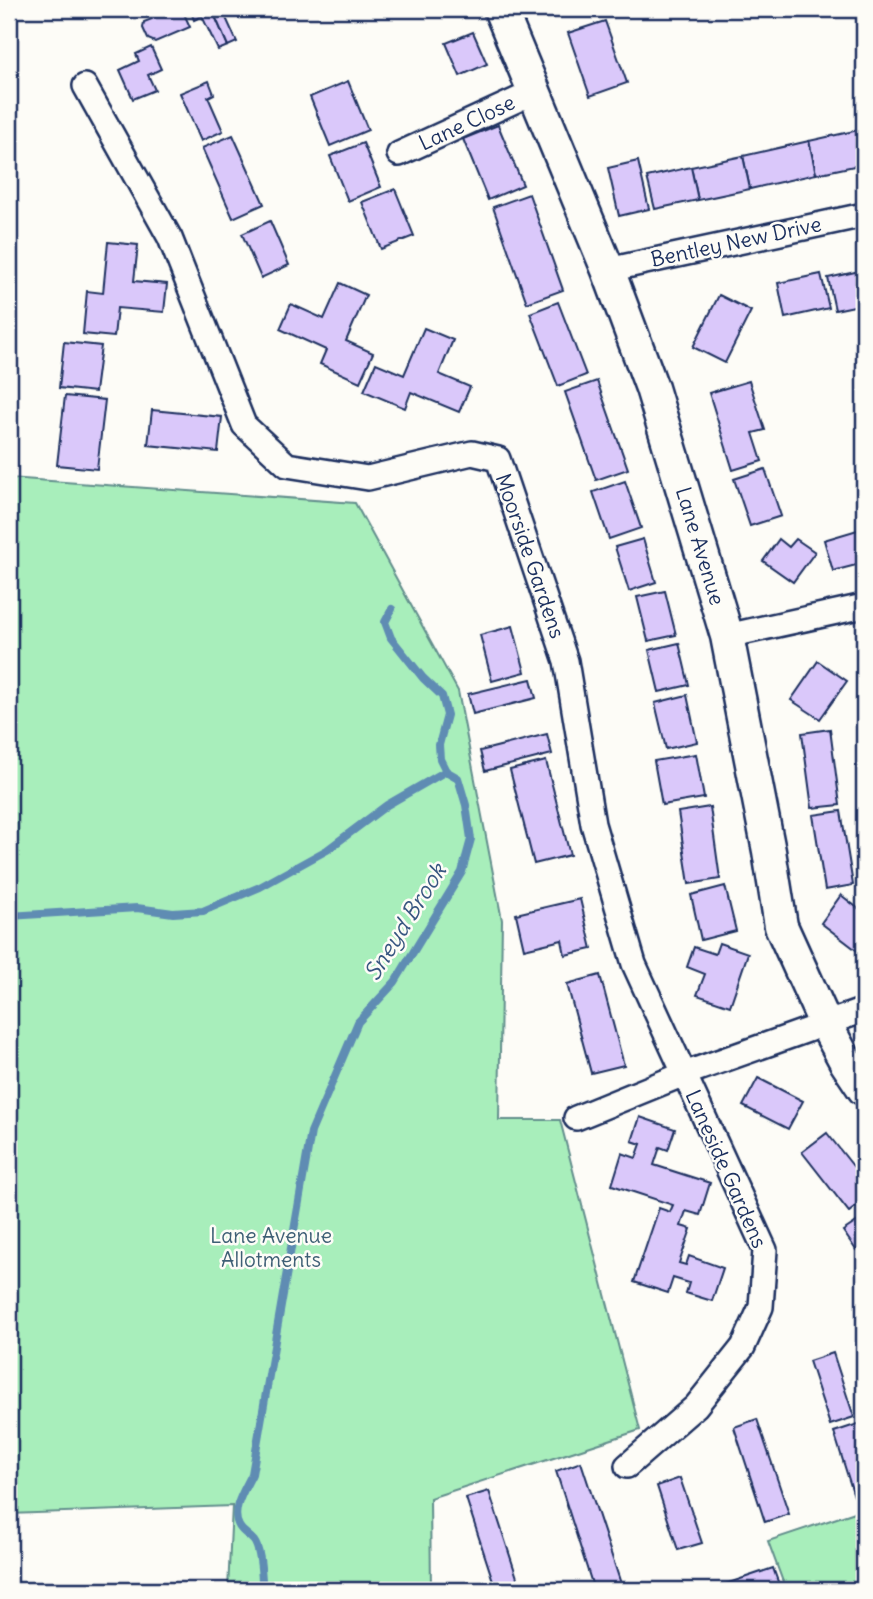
<svg xmlns="http://www.w3.org/2000/svg" width="873" height="1599" font-family="Delius,sans-serif">
  <style>
    .green { fill: #a8eebb; stroke: #628e8c; stroke-width: 2 }
    .lines { fill: none; stroke-linecap: round; stroke-linejoin: round }
    .stream { stroke: #5e8cb3; stroke-width: 8 }
    .building { fill: #dac8fa; stroke: #1b2f5e; stroke-width: 2 }
    .street-casing { stroke: #1b2f5e; stroke-width: 28 }
    .secondary-casing { stroke: #1b2f5e; stroke-width: 37 }
    .street { stroke: #fdfcf7; stroke-width: 23 }
    .secondary { stroke: #fdfcf7; stroke-width: 32 }
    .labels { text-anchor: middle; stroke-width: 5; stroke-linejoin: round; paint-order: stroke }
    .street-label { font-size: 21px; fill: #1b2f5e; stroke: #fdfcf7 }
    .park-label { font-size: 21px; fill: #3e5f75; stroke: #fdfcf7 }
    .water-label { font-size: 23px; font-style: italic; fill: #375681; stroke: #fdfcf7 }
  </style>
  <rect width="100%" height="100%" fill="#fdfcf7"/>
  <filter id="ink" filterUnits="userSpaceOnUse"><feTurbulence type="fractalNoise" baseFrequency=".0143" numOctaves="2"/><feDisplacementMap in="SourceGraphic" scale="14" xChannelSelector="R" yChannelSelector="G"/><feConvolveMatrix kernelMatrix="1 2 1 2 8 2 1 2 1" color-interpolation-filters="sRGB"/></filter>
  <g filter="url(#ink)">
    <g class="green">
      <polygon points="9,478 355,503 458,691 502,920 499,1120 560,1120 640,1430 430,1498 431,1590 228,1590 232,1506 9,1514"/>
      <polygon points="864,1509 864,1590 786,1590 768,1541"/>
    </g>
    <g class="lines">
      <g class="stream">
        <polyline points="9,916 137,908 173,913 203,911 260,887 327,850 387,805 446,771"/>
        <path d="M263,1590C261,1577 262,1552 254,1541C249,1535 243,1533 239,1526C230,1510 245,1489 252,1474L311,1132L358,1022L395,982L462,872L471,839L466,805L458,778L446,771L440,759L439,745L447,715L442,696L423,678L391,638L385,622L392,609"/>
      </g>
    </g>
    <g class="building">
      <polygon points="147,9 182,9 190,27 155,42 148,39 143,28 144,22 152,19"/>
      <polygon points="190,9 212,9 228,46 218,50 202,16 194,20"/>
      <polygon points="212,9 222,9 237,42 228,46"/>
      <polygon points="605,21 627,83 590,96 568,33"/>
      <polygon points="473,32 487,64 460,76 446,43"/>
      <polygon points="151,47 161,69 148,75 155,90 133,99 120,70 139,61 136,54"/>
      <polygon points="209,81 214,94 208,97 223,131 201,141 180,93"/>
      <polygon points="348,81 368,130 330,146 310,97"/>
      <polygon points="498,125 523,185 488,200 463,139"/>
      <polygon points="863,129 864,164 816,174 809,141"/>
      <polygon points="233,135 264,204 233,218 202,148"/>
      <polygon points="809,141 816,174 750,189 743,156"/>
      <polygon points="363,143 381,187 348,201 330,156"/>
      <polygon points="743,156 750,189 698,200 691,167"/>
      <polygon points="638,161 649,209 619,216 608,168"/>
      <polygon points="691,167 698,200 655,209 647,177"/>
      <polygon points="395,189 414,236 381,249 362,202"/>
      <polygon points="529,194 563,290 527,303 493,207"/>
      <polygon points="270,221 289,265 261,278 242,234"/>
      <polygon points="108,242 138,245 134,281 167,284 164,312 117,308 114,337 83,334 87,291 103,293"/>
      <polygon points="864,270 864,304 835,310 828,278"/>
      <polygon points="821,274 829,308 785,318 778,283"/>
      <polygon points="340,283 366,295 346,341 373,353 360,382 320,364 326,350 280,329 291,304 324,319"/>
      <polygon points="719,295 751,311 725,363 693,347"/>
      <polygon points="558,302 586,375 558,386 530,313"/>
      <polygon points="424,328 453,340 439,374 470,387 459,412 411,392 405,408 364,391 376,363 404,375"/>
      <polygon points="64,342 101,346 95,392 59,388"/>
      <polygon points="597,381 628,469 596,480 565,392"/>
      <polygon points="749,381 765,430 753,433 762,461 733,470 709,393"/>
      <polygon points="65,396 105,400 97,469 57,465"/>
      <polygon points="152,410 222,417 218,452 148,445"/>
      <polygon points="765,469 781,516 750,526 734,479"/>
      <polygon points="625,481 641,528 609,539 593,492"/>
      <polygon points="864,528 864,563 833,571 824,540"/>
      <polygon points="643,539 656,582 629,591 615,547"/>
      <polygon points="779,539 789,547 796,539 815,552 793,582 763,561"/>
      <polygon points="665,591 676,635 648,641 637,597"/>
      <polygon points="513,626 525,672 492,681 480,635"/>
      <polygon points="679,643 689,685 659,692 649,650"/>
      <polygon points="864,653 864,674 860,654"/>
      <polygon points="818,661 847,681 820,719 791,700"/>
      <polygon points="531,679 536,698 473,714 468,694"/>
      <polygon points="687,695 697,742 666,749 655,703"/>
      <polygon points="830,729 840,805 812,808 802,733"/>
      <polygon points="547,734 552,754 485,771 480,751"/>
      <polygon points="696,754 704,798 662,805 654,761"/>
      <polygon points="546,761 570,855 534,864 510,770"/>
      <polygon points="710,807 720,879 689,884 678,812"/>
      <polygon points="841,811 853,885 825,890 813,815"/>
      <polygon points="725,886 736,931 701,940 691,895"/>
      <polygon points="841,895 864,913 864,956 821,923"/>
      <polygon points="580,899 592,949 565,955 562,940 524,949 516,914"/>
      <polygon points="719,943 748,953 730,1006 697,995 705,974 687,967 694,947 715,954"/>
      <polygon points="600,975 624,1065 591,1073 567,984"/>
      <polygon points="758,1078 803,1101 788,1129 743,1106"/>
      <polygon points="640,1117 675,1129 668,1150 660,1147 654,1165 710,1183 700,1215 686,1211 681,1226 691,1229 679,1263 686,1265 689,1256 723,1268 712,1301 686,1293 689,1283 673,1278 668,1293 634,1282 659,1208 670,1212 673,1205 612,1185 622,1153 636,1158 641,1144 632,1141"/>
      <polygon points="827,1133 864,1180 864,1200 849,1212 802,1152"/>
      <polygon points="864,1217 864,1245 856,1250 843,1231"/>
      <polygon points="833,1353 854,1417 830,1425 809,1361"/>
      <polygon points="757,1419 789,1514 765,1522 734,1427"/>
      <polygon points="861,1423 864,1433 864,1493 854,1496 834,1432"/>
      <polygon points="581,1462 623,1590 594,1590 556,1471"/>
      <polygon points="680,1478 702,1543 678,1550 657,1486"/>
      <polygon points="489,1491 521,1590 496,1590 466,1498"/>
      <polygon points="773,1568 781,1590 708,1590"/>
    </g>
    <g class="lines">
      <defs>
        <g id="street">
          <polyline points="85,86 170,238 244,425 287,465 368,478 472,453 498,459 566,661 593,824 634,964 765,1250 761,1307 743,1347 696,1406 627,1466"/>
          <polyline points="399,154 534,92"/>
          <polyline points="608,270 864,215"/>
          <polyline points="727,636 864,606"/>
          <polyline points="576,1118 684,1074 864,1010"/>
        </g>
        <polyline id="secondary" points="500,9 608,270 652,388 727,636 769,851 781,926 825,1023 846,1062 864,1089"/>
      </defs>
      <use href="#street" class="street-casing"/>
      <use href="#secondary" class="secondary-casing"/>
      <use href="#street" class="street"/>
      <use href="#secondary" class="secondary"/>
    </g>
  </g>
  <g class="labels">
    <g class="street-label">
      <text transform="translate(467 123) rotate(-25)" y="7">Lane Close</text>
      <text transform="translate(736 242) rotate(-12)" y="7">Bentley New Drive</text>
      <text transform="translate(700 546) rotate(73)" y="7">Lane Avenue</text>
      <text transform="translate(530 556) rotate(71)" y="7">Moorside Gardens</text>
      <text transform="translate(726 1169) rotate(66)" y="7">Laneside Gardens</text>
    </g>
    <g class="park-label">
      <text x="271" y="1243">Lane Avenue<tspan x="271" dy="24">Allotments</tspan></text>
    </g>
    <g class="water-label">
      <text transform="translate(405 922) rotate(-58)" y="8">Sneyd Brook</text>
    </g>
  </g>
  <rect width="873" height="1599" fill="none" stroke="#fdfcf7" stroke-width="35"/>
  <rect x="18" y="18" width="838" height="1564" fill="none" stroke="#1b2f5e" stroke-width="2.5" filter="url(#ink)"/>
</svg>
